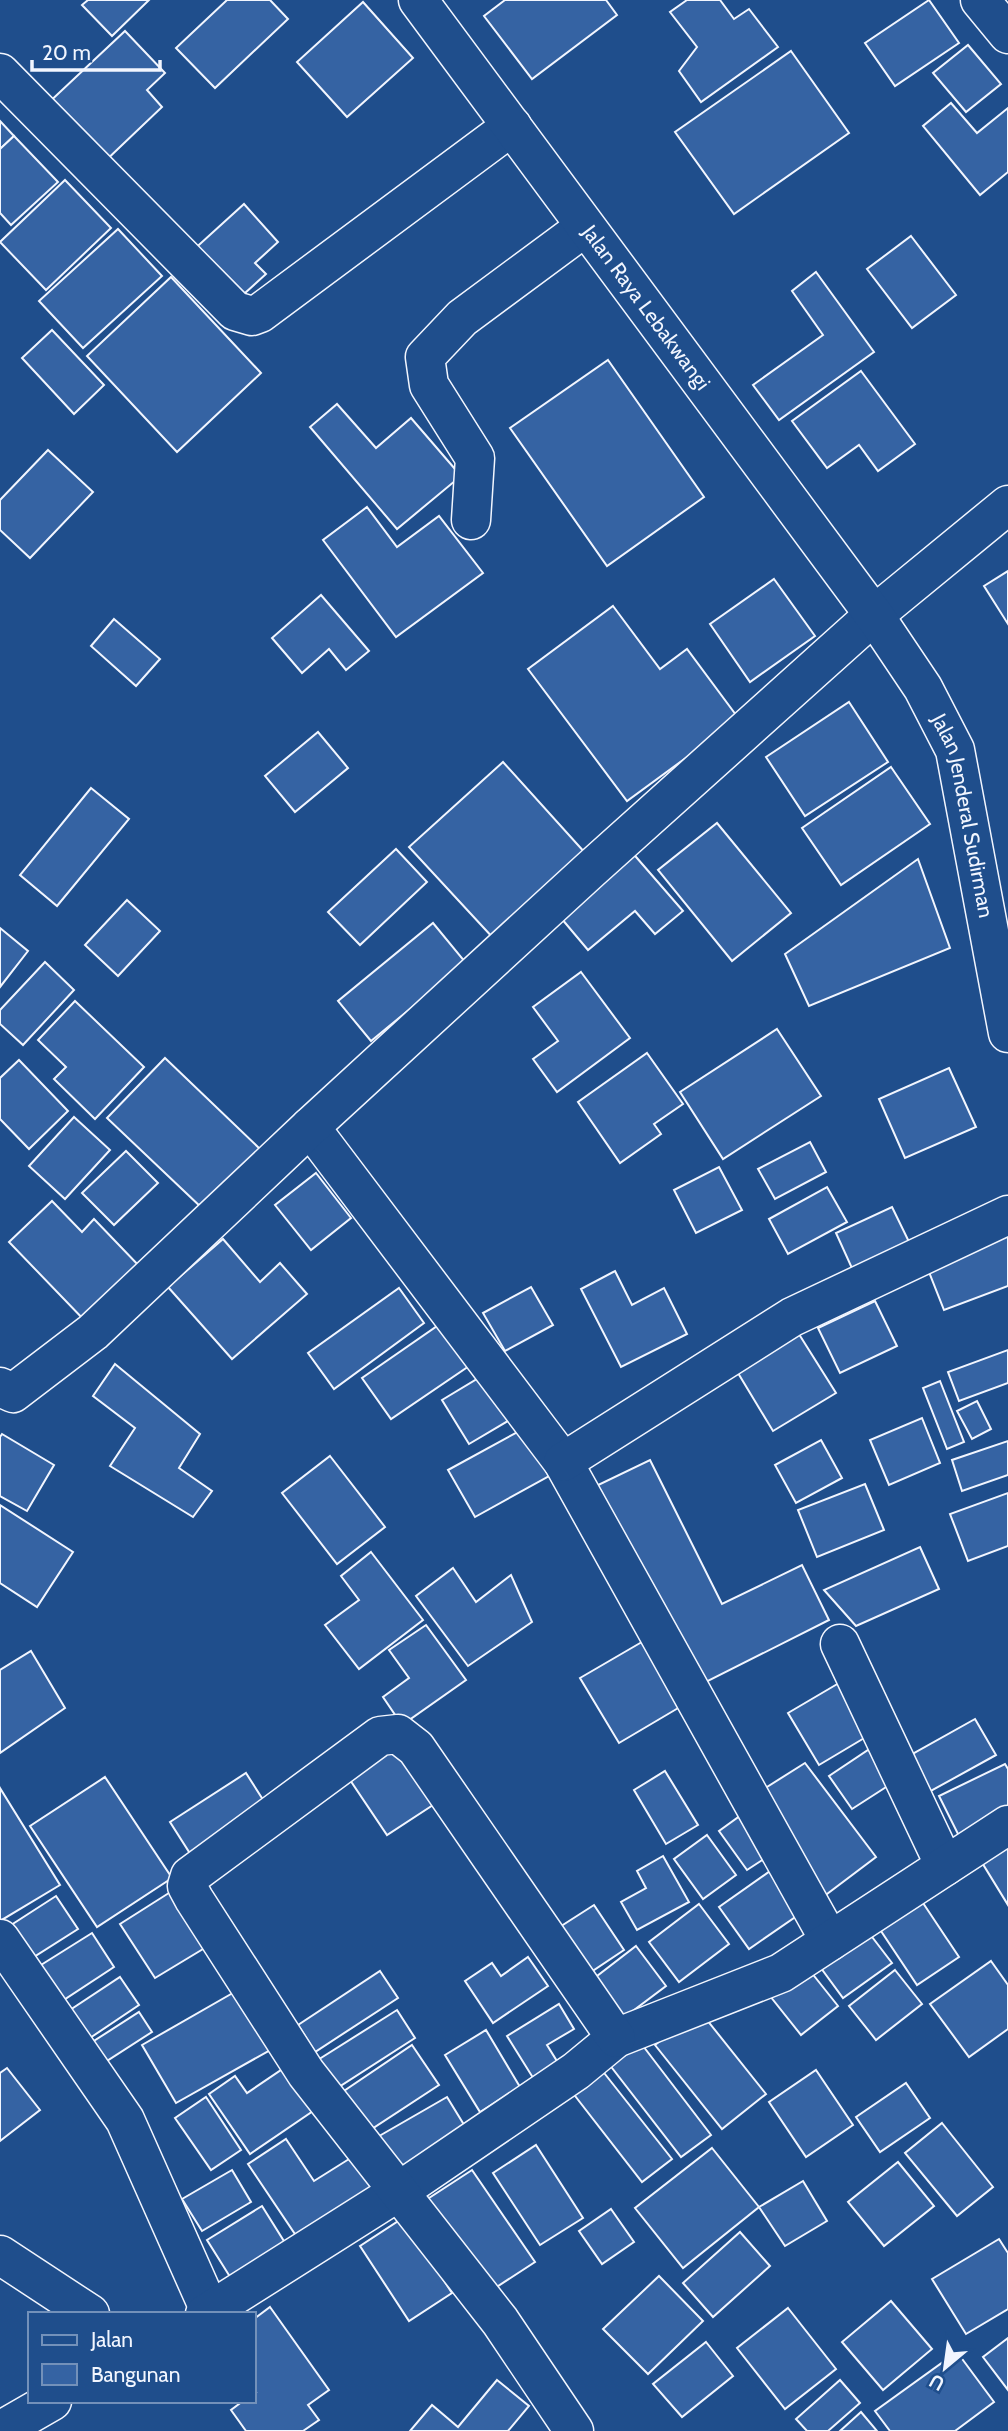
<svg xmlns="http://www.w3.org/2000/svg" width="1008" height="2431" font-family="Cabin,sans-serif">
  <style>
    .building { fill: #3563a3; stroke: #f2f6ff; stroke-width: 2 }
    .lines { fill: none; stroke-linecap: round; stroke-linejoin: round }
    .minor-casing { stroke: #f2f6ff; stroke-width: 41 }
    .secondary-casing { stroke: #f2f6ff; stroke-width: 41 }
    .minor { stroke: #1f4e8c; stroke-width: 38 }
    .secondary { stroke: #1f4e8c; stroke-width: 38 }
    .labels { text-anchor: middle; stroke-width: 5; stroke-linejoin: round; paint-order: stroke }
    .street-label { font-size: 21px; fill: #f2f6ff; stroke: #1f4e8c }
  </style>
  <rect width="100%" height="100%" fill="#1f4e8c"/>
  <g class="building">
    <polygon points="88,0 149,0 112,36 82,5"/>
    <polygon points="227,0 270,0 288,19 215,88 176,48"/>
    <polygon points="505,0 606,0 617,15 532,79 484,16"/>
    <polygon points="687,0 720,0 734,19 749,9 778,47 701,102 679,71 697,47 670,12"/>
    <polygon points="929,0 959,43 895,86 865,43"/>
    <polygon points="363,2 413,58 347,117 297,62"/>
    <polygon points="125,31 165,73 147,90 162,107 100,166 44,107"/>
    <polygon points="968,45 1001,84 966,112 933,73"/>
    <polygon points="791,51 849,133 734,214 675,132"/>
    <polygon points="951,103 977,133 1008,108 1008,172 980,195 923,126"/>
    <polygon points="0,121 14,136 0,149"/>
    <polygon points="14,136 58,182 11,225 0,213 0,149"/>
    <polygon points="65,180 111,228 46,290 0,242"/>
    <polygon points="244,204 278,242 255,263 266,274 235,302 190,253"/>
    <polygon points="118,229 162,276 83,348 39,301"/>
    <polygon points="911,236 956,295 912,328 867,269"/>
    <polygon points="816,272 874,352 779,420 753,385 823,335 792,291"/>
    <polygon points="171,277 261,373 177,452 87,356"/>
    <polygon points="52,330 104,385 74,414 22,358"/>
    <polygon points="608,360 704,497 607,566 510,428"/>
    <polygon points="861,371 915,444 878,471 859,445 827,468 792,421"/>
    <polygon points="337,404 376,448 411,418 461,476 397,529 310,427"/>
    <polygon points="48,450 93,492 30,558 0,530 0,500"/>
    <polygon points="367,507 397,547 439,516 483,573 396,637 323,540"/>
    <polygon points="1008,571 1008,624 984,586"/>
    <polygon points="774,579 815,636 750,682 710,624"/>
    <polygon points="321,595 369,651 346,670 329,649 302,673 272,638"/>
    <polygon points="613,606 660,669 687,649 739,719 627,801 528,669"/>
    <polygon points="114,619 160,659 136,686 91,646"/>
    <polygon points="849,702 888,762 805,816 766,757"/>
    <polygon points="318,732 348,768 295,812 265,776"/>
    <polygon points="503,762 587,855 495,940 409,847"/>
    <polygon points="891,767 930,824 841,885 802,828"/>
    <polygon points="91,788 129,819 57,906 20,875"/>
    <polygon points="717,823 791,913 732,961 658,870"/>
    <polygon points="396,849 427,882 360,945 328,912"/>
    <polygon points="630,850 683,911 655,934 635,911 588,950 556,912"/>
    <polygon points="918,859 950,948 809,1006 785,954"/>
    <polygon points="127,900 160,931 118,976 85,945"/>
    <polygon points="433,923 466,963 371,1041 338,1001"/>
    <polygon points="0,928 28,951 0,987"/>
    <polygon points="45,962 74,990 23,1045 0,1024 0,1010"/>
    <polygon points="581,972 630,1038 557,1092 533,1059 558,1041 533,1007"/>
    <polygon points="75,1001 144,1067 95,1119 54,1079 66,1067 38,1040"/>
    <polygon points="777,1029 821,1096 723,1159 680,1092"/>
    <polygon points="647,1053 683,1104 654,1124 661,1134 620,1163 578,1102"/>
    <polygon points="165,1058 260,1149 203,1209 107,1118"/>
    <polygon points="19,1060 68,1111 29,1149 0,1119 0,1078"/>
    <polygon points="949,1068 976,1127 905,1158 879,1099"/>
    <polygon points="74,1117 110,1150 65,1199 29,1166"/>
    <polygon points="810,1142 826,1172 775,1199 758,1169"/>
    <polygon points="126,1151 158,1183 114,1225 82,1193"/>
    <polygon points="719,1167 742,1210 696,1233 674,1190"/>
    <polygon points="316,1173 351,1218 311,1250 275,1205"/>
    <polygon points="827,1187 847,1222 788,1254 769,1219"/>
    <polygon points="52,1201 82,1232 94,1219 143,1270 88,1324 9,1242"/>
    <polygon points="892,1207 913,1250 856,1277 836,1233"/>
    <polygon points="1008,1231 1008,1286 944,1310 925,1262"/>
    <polygon points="223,1239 260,1282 280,1263 307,1294 232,1359 168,1287"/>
    <polygon points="615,1271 632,1305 664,1288 687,1334 621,1367 581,1289"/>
    <polygon points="531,1287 553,1325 505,1351 483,1313"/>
    <polygon points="399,1288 424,1323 334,1389 308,1353"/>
    <polygon points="875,1301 897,1346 840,1373 818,1328"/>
    <polygon points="443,1322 472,1364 391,1419 362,1378"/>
    <polygon points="797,1331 836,1393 773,1431 735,1368"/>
    <polygon points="1008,1350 1008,1383 959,1401 948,1372"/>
    <polygon points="115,1364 200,1434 179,1468 212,1491 193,1517 110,1466 135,1428 93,1396"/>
    <polygon points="487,1373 513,1418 469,1444 442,1400"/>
    <polygon points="940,1381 964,1442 947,1449 923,1388"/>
    <polygon points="977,1401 991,1429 972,1439 957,1411"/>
    <polygon points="922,1418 940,1463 889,1485 870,1440"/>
    <polygon points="523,1429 549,1476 475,1517 448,1470"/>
    <polygon points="2,1434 54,1465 27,1511 0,1496 0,1437"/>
    <polygon points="821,1440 842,1478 796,1503 775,1465"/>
    <polygon points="1008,1441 1008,1475 962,1491 952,1460"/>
    <polygon points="330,1456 385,1527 337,1564 282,1493"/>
    <polygon points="650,1460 722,1604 802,1565 829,1620 696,1687 594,1487"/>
    <polygon points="865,1484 884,1530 817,1557 798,1510"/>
    <polygon points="1008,1493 1008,1546 968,1561 950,1514"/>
    <polygon points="0,1505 73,1552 37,1607 0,1583"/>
    <polygon points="920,1547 939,1589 856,1626 824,1590"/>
    <polygon points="371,1552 423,1620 359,1669 325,1625 359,1600 341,1576"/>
    <polygon points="453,1568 476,1602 511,1575 532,1622 468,1666 416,1596"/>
    <polygon points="426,1625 466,1680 402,1725 383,1697 409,1678 389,1650"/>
    <polygon points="647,1639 685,1704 619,1743 580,1678"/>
    <polygon points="31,1651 65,1708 0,1753 0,1670"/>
    <polygon points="839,1683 871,1734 819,1765 788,1713"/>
    <polygon points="975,1719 996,1755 929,1792 909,1756"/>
    <polygon points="392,1744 433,1805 387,1835 346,1774"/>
    <polygon points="874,1746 897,1780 852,1809 829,1776"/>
    <polygon points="805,1763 876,1857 819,1900 759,1792"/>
    <polygon points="1005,1764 1008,1769 1008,1814 960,1838 939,1796"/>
    <polygon points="665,1771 698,1825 666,1844 634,1790"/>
    <polygon points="246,1773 267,1806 191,1855 170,1822"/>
    <polygon points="105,1777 172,1878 97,1927 30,1826"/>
    <polygon points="0,1788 60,1885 0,1921"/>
    <polygon points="744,1813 773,1853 747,1870 719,1831"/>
    <polygon points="707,1835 736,1875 703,1899 674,1859"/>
    <polygon points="1008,1845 1008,1905 981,1861"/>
    <polygon points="663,1856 689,1902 637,1930 621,1902 646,1888 637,1871"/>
    <polygon points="773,1869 804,1911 749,1949 719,1907"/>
    <polygon points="172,1891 208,1946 155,1978 120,1924"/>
    <polygon points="56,1896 78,1929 29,1960 8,1927"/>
    <polygon points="921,1900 959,1957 917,1985 879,1928"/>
    <polygon points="699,1904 729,1944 679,1982 649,1942"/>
    <polygon points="594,1905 624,1950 585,1976 555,1930"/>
    <polygon points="866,1929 892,1963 843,1998 818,1964"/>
    <polygon points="92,1933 114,1967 56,2005 33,1970"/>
    <polygon points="636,1946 666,1986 618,2022 588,1983"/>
    <polygon points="528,1957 548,1986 493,2023 465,1981 492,1963 501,1976"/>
    <polygon points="991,1961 1008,1985 1008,2029 969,2057 930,2004"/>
    <polygon points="807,1967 838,2006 801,2035 770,1996"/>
    <polygon points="895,1970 922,2004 876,2040 849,2006"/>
    <polygon points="380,1971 398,1998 315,2052 298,2025"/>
    <polygon points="120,1977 139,2005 87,2040 67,2012"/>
    <polygon points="238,1990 272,2049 176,2103 142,2045"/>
    <polygon points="559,2004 574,2029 547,2045 560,2066 535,2081 507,2036"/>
    <polygon points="397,2010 415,2038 331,2092 313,2063"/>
    <polygon points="699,2010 766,2094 722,2129 655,2045"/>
    <polygon points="139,2012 152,2032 99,2066 86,2046"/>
    <polygon points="486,2030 520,2087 480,2112 445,2055"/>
    <polygon points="640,2042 711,2135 681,2157 609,2064"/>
    <polygon points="412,2045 439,2085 361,2136 335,2097"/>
    <polygon points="287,2066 316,2109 250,2154 209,2094 235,2076 247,2093"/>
    <polygon points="7,2068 40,2110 0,2141 0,2073"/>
    <polygon points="601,2069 672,2159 642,2182 572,2092"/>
    <polygon points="816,2070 853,2125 806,2157 769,2102"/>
    <polygon points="906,2083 930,2118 880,2152 856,2117"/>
    <polygon points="206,2097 241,2150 211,2170 175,2118"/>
    <polygon points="447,2097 469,2133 396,2175 374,2139"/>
    <polygon points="942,2123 993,2187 957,2216 905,2153"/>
    <polygon points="286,2139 314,2181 357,2154 380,2190 301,2243 248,2164"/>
    <polygon points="536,2145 583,2218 540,2245 493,2173"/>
    <polygon points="712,2148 759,2207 683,2268 635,2208"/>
    <polygon points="898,2162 934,2206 884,2246 848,2202"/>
    <polygon points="232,2170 251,2202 202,2231 182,2199"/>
    <polygon points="472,2170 535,2262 489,2292 426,2200"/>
    <polygon points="803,2181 827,2221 785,2246 759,2207"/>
    <polygon points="262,2206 287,2246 232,2280 207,2240"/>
    <polygon points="611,2209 634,2242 602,2264 579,2231"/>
    <polygon points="403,2218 452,2293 409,2321 360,2246"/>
    <polygon points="740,2232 770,2266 713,2317 683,2283"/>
    <polygon points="999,2239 1008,2253 1008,2309 966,2334 932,2279"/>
    <polygon points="659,2276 703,2321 648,2374 603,2329"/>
    <polygon points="891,2301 932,2349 883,2390 842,2342"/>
    <polygon points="270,2307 329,2390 308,2405 319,2420 303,2431 246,2431 231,2410 243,2401 254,2401 254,2393 256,2392 254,2389 254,2319"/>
    <polygon points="788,2308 836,2369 785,2409 737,2348"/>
    <polygon points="1008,2338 1008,2390 983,2357"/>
    <polygon points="706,2342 733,2376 682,2417 653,2384"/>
    <polygon points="957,2352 994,2402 955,2431 890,2431 875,2411"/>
    <polygon points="497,2380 529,2406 508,2431 410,2431 432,2405 458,2427"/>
    <polygon points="840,2380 860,2403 828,2431 807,2431 796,2419"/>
    <polygon points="861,2412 877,2431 840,2431"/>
  </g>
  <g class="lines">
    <defs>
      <g id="minor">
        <polyline points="980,0 1008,34"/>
        <polyline points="0,73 235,311 252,316 260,313 512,126"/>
        <polyline points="471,520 475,458 429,385 425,357 462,318 585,227"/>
        <polyline points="310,1127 563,1462 830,1941"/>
        <polyline points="0,1387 13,1393 93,1332 310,1127 590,870 874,615 1008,505"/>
        <polyline points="563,1462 792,1317 1008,1215"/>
        <polyline points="840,1644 945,1866"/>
        <polyline points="0,1939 125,2120 210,2311"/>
        <polyline points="0,2255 90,2314"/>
        <polyline points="205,2314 398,2192 576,2071 616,2038 781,1973 1008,1825"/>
        <polyline points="0,2431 52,2401"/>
        <polyline points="574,2431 500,2321 306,2073 194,1899 187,1886 190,1876 380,1736 398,1734 416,1748 616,2038"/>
      </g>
      <g id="secondary">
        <path id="s1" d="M418,0L874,615L923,688L955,750L1008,1033"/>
      </g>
    </defs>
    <use href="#minor" class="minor-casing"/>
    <use href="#secondary" class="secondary-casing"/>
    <use href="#minor" class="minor"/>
    <use href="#secondary" class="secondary"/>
  </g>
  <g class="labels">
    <g class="street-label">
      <text dy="7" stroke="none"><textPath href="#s1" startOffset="383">Jalan Raya Lebakwangi</textPath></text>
      <text dy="7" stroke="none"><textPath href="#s1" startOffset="989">Jalan Jenderal Sudirman</textPath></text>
    </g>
  </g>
  <rect x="28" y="2312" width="228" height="91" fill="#1f4e8c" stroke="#7391ba" stroke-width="2"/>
  <rect x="42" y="2335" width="35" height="10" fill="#1f4e8c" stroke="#7391ba" stroke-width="2"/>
  <text x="91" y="2347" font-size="21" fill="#f2f6ff">Jalan</text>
  <rect x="42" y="2364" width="35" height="21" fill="#3563a3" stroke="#7391ba" stroke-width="2"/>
  <text x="91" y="2382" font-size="21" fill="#f2f6ff">Bangunan</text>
  <g transform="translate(945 2368) rotate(209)" stroke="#1f4e8c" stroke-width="5" paint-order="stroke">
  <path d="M0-5L12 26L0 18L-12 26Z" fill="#f2f6ff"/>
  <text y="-10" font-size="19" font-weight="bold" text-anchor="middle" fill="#f2f6ff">U</text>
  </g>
  <path d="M32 60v10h128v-10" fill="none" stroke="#f2f6ff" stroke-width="3.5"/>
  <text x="42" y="60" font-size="21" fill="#f2f6ff" stroke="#1f4e8c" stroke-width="5" paint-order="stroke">20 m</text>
</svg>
